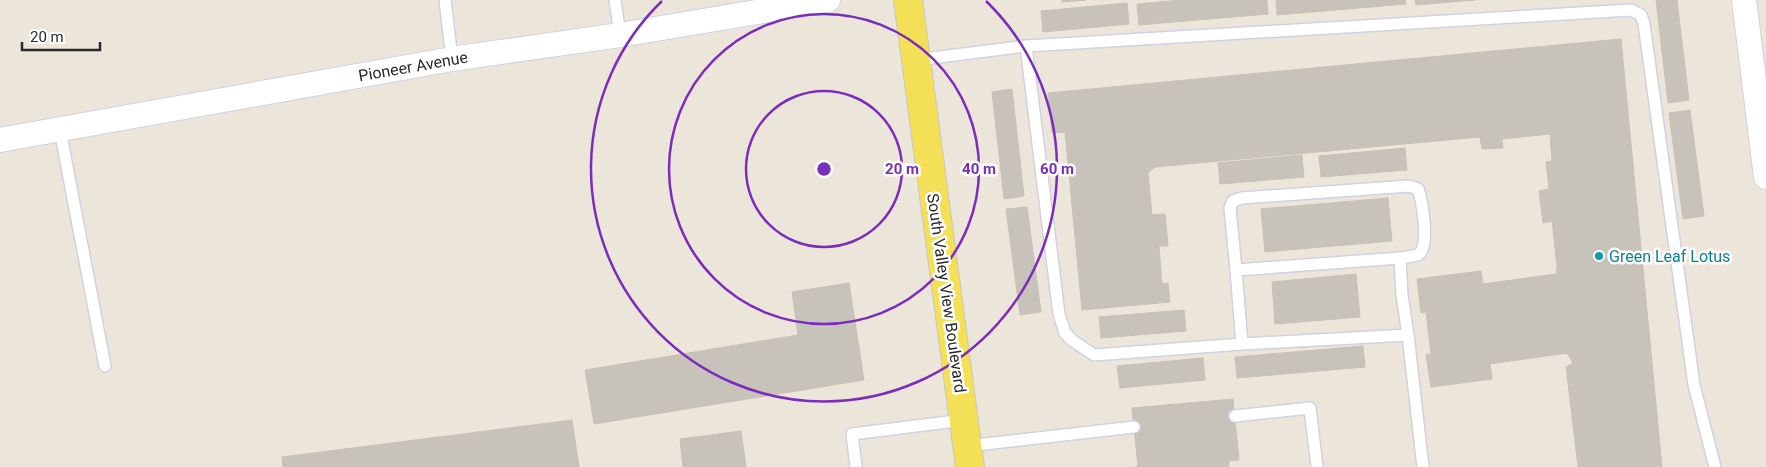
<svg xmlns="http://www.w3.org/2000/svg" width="1766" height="467" font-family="Roboto,sans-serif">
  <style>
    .building { fill: #c7c3ba; stroke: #c7c2b4 }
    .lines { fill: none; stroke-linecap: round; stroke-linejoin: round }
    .lane-casing { stroke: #d0d1e3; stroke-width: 14 }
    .street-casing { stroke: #d0d1e3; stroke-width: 26 }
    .primary-casing { stroke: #c7c7c7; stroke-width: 30 }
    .lane { stroke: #fff; stroke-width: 11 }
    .street { stroke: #fff; stroke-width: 24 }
    .primary { stroke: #f4e057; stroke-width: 28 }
    .ring { fill: none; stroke: #7b2cbf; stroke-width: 2.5 }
    .culture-dot { fill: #0f9aa8; stroke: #fff; stroke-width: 2 }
    .labels { text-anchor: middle; stroke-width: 5; stroke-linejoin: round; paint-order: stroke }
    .street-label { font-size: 16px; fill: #292929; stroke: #fff }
    .culture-label { font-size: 16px; fill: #0d838f; stroke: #fff; text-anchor: start }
    .centre { fill: #7b2cbf; stroke: #fff; stroke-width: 2.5 }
    .ring-label { font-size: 15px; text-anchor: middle; font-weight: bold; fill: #7b2cbf; stroke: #fff; stroke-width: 5; stroke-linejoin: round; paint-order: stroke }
  </style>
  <rect width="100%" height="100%" fill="#ece6da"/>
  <g class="building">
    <polygon points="1062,0 1086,0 1062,2"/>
    <polygon points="1181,0 1267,0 1268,14 1139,25 1137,4"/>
    <polygon points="1276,0 1405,0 1406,4 1277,15"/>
    <polygon points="1415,0 1475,0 1416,5"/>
    <polygon points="1656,0 1677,0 1689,100 1668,103"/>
    <polygon points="1127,3 1129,24 1043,32 1041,11"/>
    <polygon points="1621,39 1662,467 1578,467 1566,367 1573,363 1567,353 1490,364 1492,379 1431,387 1426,355 1431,354 1426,312 1421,313 1417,279 1481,271 1483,284 1556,274 1557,266 1552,221 1543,223 1539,191 1549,189 1546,162 1552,161 1550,134 1502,139 1503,148 1482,149 1480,137 1155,167 1148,173 1152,215 1165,214 1168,246 1159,246 1162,284 1168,283 1170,302 1082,310 1065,132 1052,133 1048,93"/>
    <polygon points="1012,89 1024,196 1004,199 992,92"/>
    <polygon points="1690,110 1704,216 1683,219 1669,113"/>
    <polygon points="1405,148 1407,170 1321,177 1319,156"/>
    <polygon points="1302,155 1304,177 1220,184 1218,163"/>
    <polygon points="1388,198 1392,241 1265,252 1261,209"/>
    <polygon points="1027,207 1041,312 1020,315 1006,209"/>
    <polygon points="1356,274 1360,317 1275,324 1272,282"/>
    <polygon points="849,283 864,380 594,424 585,370 798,335 792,292"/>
    <polygon points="1184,310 1186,331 1101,338 1099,317"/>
    <polygon points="1363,346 1365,367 1237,378 1235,357"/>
    <polygon points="1203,358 1205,380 1120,388 1117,366"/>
    <polygon points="1233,399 1239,460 1229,461 1229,467 1135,467 1138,467 1132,408"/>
    <polygon points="572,420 579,467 283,467 282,457"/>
    <polygon points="741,431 746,467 683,467 680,439"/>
  </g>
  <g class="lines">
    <defs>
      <g id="lane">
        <polyline points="445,0 452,59"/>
        <polyline points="615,0 620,35"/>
        <polyline points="1026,46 1059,314 1065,333 1072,340 1094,355 1242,344 1236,270 1400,258 1402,295 1408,335 1423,467"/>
        <polyline points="916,60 1026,46 1631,10 1641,15 1644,24 1694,385 1715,467"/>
        <polyline points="60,130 105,366"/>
        <path d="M1236,270L1230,208L1233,201L1242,198L1409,186L1418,189C1422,200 1430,246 1419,254C1414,257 1405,257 1400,258"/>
        <polyline points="1242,344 1408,335"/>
        <polyline points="1235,416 1310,408 1317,467"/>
        <polyline points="967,446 1134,427"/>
        <polyline points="856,467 852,434 964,420"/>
      </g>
      <g id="street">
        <polyline points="1744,0 1766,177"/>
        <polyline points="0,140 452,59 620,35 828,0"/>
      </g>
      <polyline id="primary" points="908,0 970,467"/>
    </defs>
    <use href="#lane" class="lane-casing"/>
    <use href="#street" class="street-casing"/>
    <use href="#primary" class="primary-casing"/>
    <use href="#lane" class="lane"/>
    <use href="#street" class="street"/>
    <use href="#primary" class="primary"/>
  </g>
  <g class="ring">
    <circle cx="824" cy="169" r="78"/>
    <circle cx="824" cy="169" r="155"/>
    <path d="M986 1A233 233 0 1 1 662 1"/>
  </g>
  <circle class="culture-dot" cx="1599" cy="256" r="5"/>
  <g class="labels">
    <g class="street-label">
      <text transform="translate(413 66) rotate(-10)" y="6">Pioneer Avenue</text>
      <text transform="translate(947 293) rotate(82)" y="6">South Valley View Boulevard</text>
    </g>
    <g class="culture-label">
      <text x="1609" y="262">Green Leaf Lotus</text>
    </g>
  </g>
  <circle cx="824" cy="169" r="8" class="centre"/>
  <g class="ring-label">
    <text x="902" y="174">20 m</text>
    <text x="979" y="174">40 m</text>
    <text x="1057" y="174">60 m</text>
  </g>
  <path d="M22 42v8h78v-8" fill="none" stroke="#292929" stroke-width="2.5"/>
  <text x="30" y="42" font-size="15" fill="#292929" stroke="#ffffff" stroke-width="4" paint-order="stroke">20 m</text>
</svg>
